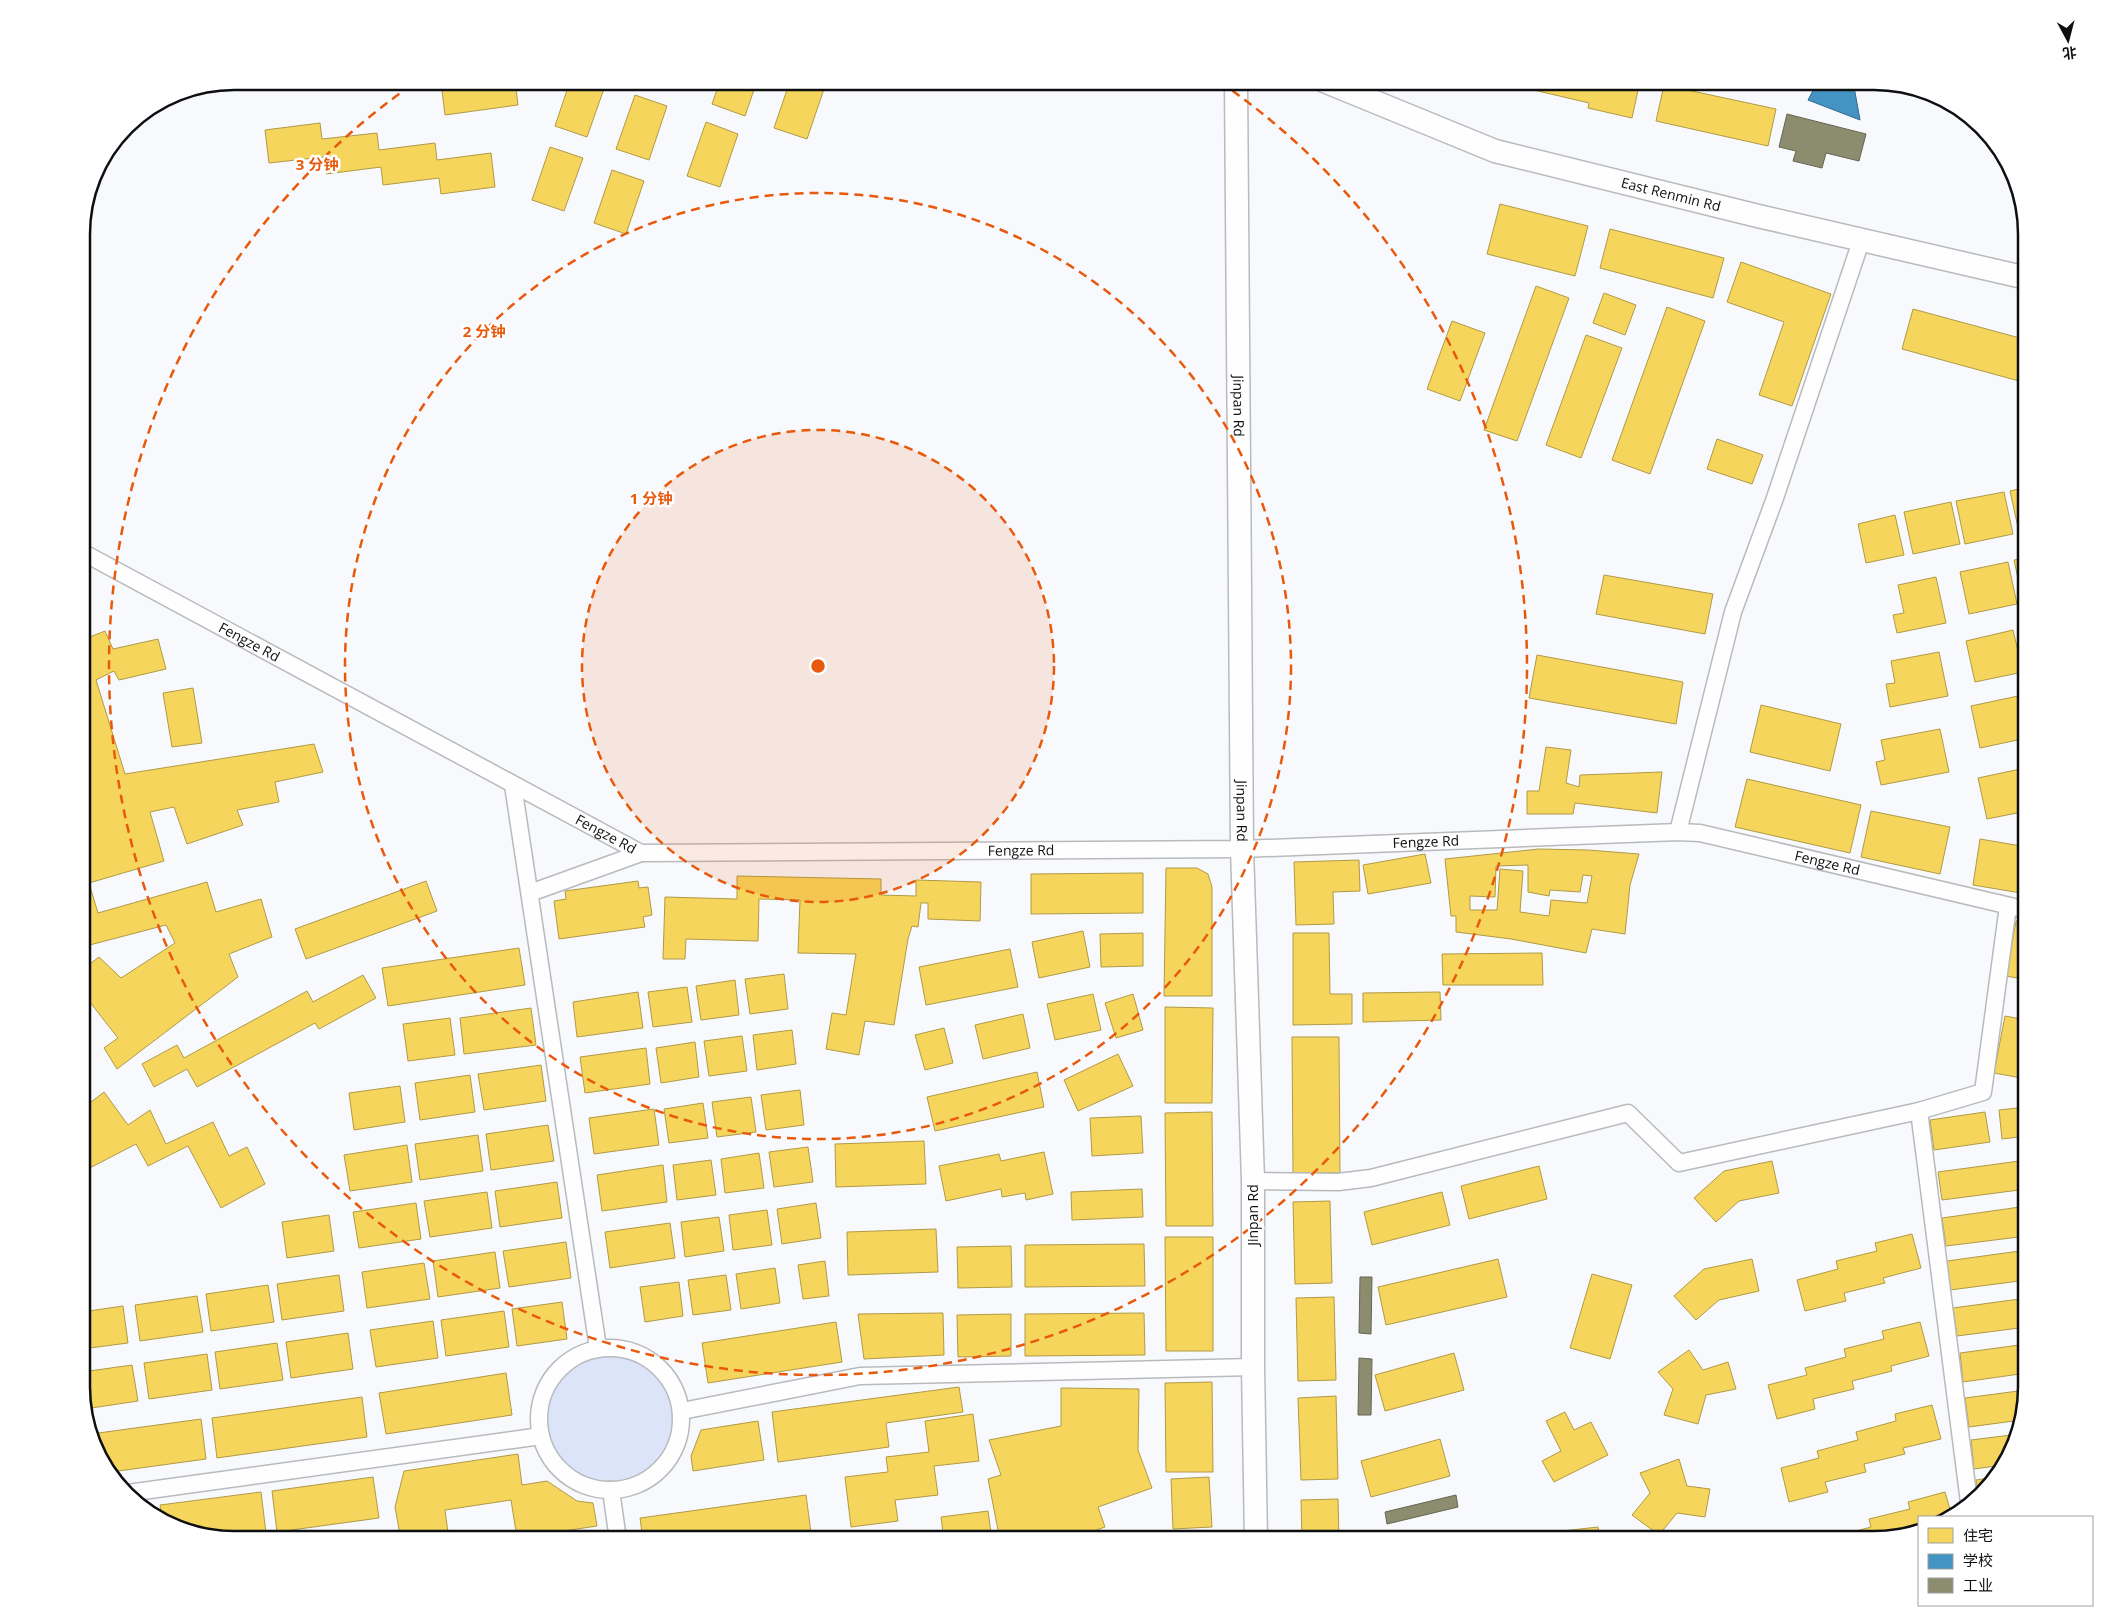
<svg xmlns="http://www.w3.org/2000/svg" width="2108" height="1621" font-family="'Open Sans','Noto Sans SC',sans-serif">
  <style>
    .green { fill: #dce4fa }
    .homes { fill: #f6d55c; stroke: #b09a46; fill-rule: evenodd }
    .schools { fill: #4393c3; stroke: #336b8e }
    .industry { fill: #8c8c6e; stroke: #666652 }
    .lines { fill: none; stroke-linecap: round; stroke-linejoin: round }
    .minor-casing { stroke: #b9babd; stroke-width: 19 }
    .secondary-casing { stroke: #b9babd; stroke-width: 25 }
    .minor { stroke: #fefeff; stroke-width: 16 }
    .secondary { stroke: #fefeff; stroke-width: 22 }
    .ring { fill: none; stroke: #e8590c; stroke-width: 2.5; stroke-dasharray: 9 6 }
    .labels { text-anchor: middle; stroke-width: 5; stroke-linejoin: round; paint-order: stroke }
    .street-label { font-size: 14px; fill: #0e0f11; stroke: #fff }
    .rim { fill: none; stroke: #0e0f11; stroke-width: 2.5 }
    .centre { fill: #e8590c; stroke: #fff; stroke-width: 2.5 }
    .ring-label { font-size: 15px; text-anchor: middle; font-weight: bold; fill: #e8590c; stroke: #fff; stroke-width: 5; stroke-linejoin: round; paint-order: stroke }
  </style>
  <rect width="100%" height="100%" fill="#f8f9fc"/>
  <circle class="green" cx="610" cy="1419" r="71"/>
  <g class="homes">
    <polygon points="515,81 518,105 445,115 441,82"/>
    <polygon points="570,81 600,81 606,83 587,137 555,126"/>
    <polygon points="653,81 676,81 674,88"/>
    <polygon points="720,81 757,81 745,116 712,104"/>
    <polygon points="790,81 811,81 825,86 807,139 774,128"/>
    <polygon points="1522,81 1640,81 1632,118 1588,108 1589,103 1521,87"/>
    <polygon points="1664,85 1776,109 1768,146 1656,121"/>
    <polygon points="635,95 667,106 649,160 616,149"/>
    <polygon points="706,122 738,134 720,187 687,176"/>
    <polygon points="320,123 322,139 377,133 379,150 435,143 437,160 491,153 495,187 441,194 439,178 383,185 381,167 326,174 324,157 269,163 265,130"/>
    <polygon points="550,147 583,158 564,211 532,200"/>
    <polygon points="612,170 644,181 626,234 594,223"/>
    <polygon points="1500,204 1588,226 1575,276 1487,254"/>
    <polygon points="1610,229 1724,258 1713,298 1600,268"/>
    <polygon points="1741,262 1831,294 1792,406 1759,395 1784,322 1727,302"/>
    <polygon points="1536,286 1569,298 1517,441 1484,430"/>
    <polygon points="1604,293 1636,305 1625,335 1593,323"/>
    <polygon points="1667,307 1705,321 1650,474 1612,460"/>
    <polygon points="1913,309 2027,340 2027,355 2019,381 1902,349"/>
    <polygon points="1452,321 1485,333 1460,401 1427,389"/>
    <polygon points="1586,335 1622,348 1581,458 1546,445"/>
    <polygon points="1717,439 1763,455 1752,484 1707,469"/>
    <polygon points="2027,487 2027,531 2019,532 2010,491"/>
    <polygon points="2004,492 2013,534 1965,544 1956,501"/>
    <polygon points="1951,502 1960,544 1913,554 1904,512"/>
    <polygon points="1895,515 1904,555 1866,563 1858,524"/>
    <polygon points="2027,558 2027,601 2023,602 2014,560"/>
    <polygon points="2008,562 2017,604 1969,614 1960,572"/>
    <polygon points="1604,575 1713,594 1705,634 1596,614"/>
    <polygon points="1936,577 1946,623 1897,633 1893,615 1904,613 1898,585"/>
    <polygon points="2027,627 2027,660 2020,629"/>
    <polygon points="2013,630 2023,672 1975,682 1966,641"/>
    <polygon points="105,631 113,649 158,639 166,669 119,680 114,671 96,680 125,774 314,744 323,772 275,782 279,802 237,810 243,825 187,844 174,807 150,812 164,861 89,883 98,913 207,882 216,912 261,899 272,937 229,954 238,977 117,1069 104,1048 118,1038 82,992 82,970 99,957 121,978 175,943 166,925 82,947 82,640"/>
    <polygon points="1939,652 1948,696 1890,707 1886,684 1895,683 1891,661"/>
    <polygon points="1537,655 1683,682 1676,724 1529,698"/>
    <polygon points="193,688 202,743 172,747 163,693"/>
    <polygon points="2018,696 2027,738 1980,748 1971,706"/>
    <polygon points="1761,705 1841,724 1830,771 1750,752"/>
    <polygon points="1940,729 1949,772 1881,785 1876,762 1885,760 1881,740"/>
    <polygon points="1546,747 1571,750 1566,783 1579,787 1580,775 1662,772 1657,813 1575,803 1573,814 1527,814 1527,791 1539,791"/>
    <polygon points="2025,768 2027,811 1987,819 1978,778"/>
    <polygon points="1747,779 1861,805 1850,853 1735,827"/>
    <polygon points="1871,811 1950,827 1940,874 1861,857"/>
    <polygon points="1980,839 2027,847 2027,894 1973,885"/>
    <path d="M1539,849L1588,850L1639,854L1630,885L1625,934L1592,929L1586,953L1511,939L1456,932V916H1451L1445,859ZM1528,865V892L1549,896L1550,890L1580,892L1583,875L1592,876L1587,903L1551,900L1549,916L1520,912L1523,871L1500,869L1497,910H1470V896L1495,897L1496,866Z"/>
    <polygon points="1425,854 1431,883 1368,894 1363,865"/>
    <polygon points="1359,860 1360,891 1333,892 1334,924 1296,925 1294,862"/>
    <polygon points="1166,868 1197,868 1208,874 1212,887 1212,996 1164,996"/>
    <polygon points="1143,873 1143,913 1031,914 1031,874"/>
    <polygon points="737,876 881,879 881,895 916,896 916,880 981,882 980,921 928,919 928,903 921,903 918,927 912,926 908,939 894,1025 865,1021 859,1055 826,1049 832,1013 846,1015 856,954 798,953 800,900 759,899 758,941 686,939 685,959 663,959 665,897 737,899"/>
    <polygon points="426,881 437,911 306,959 295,929"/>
    <polygon points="638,881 639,888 648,887 652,915 643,917 645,927 559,939 554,901 566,899 565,891"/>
    <polygon points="2016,921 2027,923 2027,980 2006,976"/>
    <polygon points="1083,931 1090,967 1039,978 1032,942"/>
    <polygon points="1143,933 1143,966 1101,967 1100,934"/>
    <polygon points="1293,933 1329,933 1330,994 1352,994 1352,1024 1293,1025"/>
    <polygon points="519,948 525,985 388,1006 382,968"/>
    <polygon points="1010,949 1018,987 926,1005 919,967"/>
    <polygon points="1542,953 1543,985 1443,985 1442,954"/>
    <polygon points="784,974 788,1009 750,1014 745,979"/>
    <polygon points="363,975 376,998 319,1029 315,1023 197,1087 187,1069 154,1087 142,1064 177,1045 184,1058 307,991 313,1002"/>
    <polygon points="735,980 739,1015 701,1020 696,986"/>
    <polygon points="687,987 692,1022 653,1027 648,992"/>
    <polygon points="638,992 643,1028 577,1037 573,1002"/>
    <polygon points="1440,992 1441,1020 1363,1022 1363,993"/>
    <polygon points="1093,994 1101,1030 1055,1040 1047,1004"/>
    <polygon points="1133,994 1143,1030 1116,1038 1105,1003"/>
    <polygon points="1165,1007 1213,1008 1212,1103 1165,1103"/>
    <polygon points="531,1008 536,1045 464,1054 460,1018"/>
    <polygon points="1023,1014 1030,1048 983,1059 975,1025"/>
    <polygon points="2005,1016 2027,1020 2027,1079 1994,1073"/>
    <polygon points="450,1018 455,1055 408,1061 403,1024"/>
    <polygon points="944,1028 953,1063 925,1070 915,1035"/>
    <polygon points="792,1030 796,1064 757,1070 753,1035"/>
    <polygon points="742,1036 747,1071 709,1076 704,1041"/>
    <polygon points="1292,1037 1339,1037 1340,1173 1293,1173"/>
    <polygon points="695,1042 699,1077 661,1083 656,1048"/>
    <polygon points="646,1048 650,1084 585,1093 580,1057"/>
    <polygon points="1118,1054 1133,1086 1078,1111 1064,1080"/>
    <polygon points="541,1065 546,1101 484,1110 478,1074"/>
    <polygon points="1037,1072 1044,1107 935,1131 927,1097"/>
    <polygon points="470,1075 475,1112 420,1120 415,1083"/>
    <polygon points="400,1086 405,1122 354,1130 349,1093"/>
    <polygon points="800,1090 804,1125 766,1130 761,1095"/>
    <polygon points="104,1092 128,1125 150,1110 166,1144 213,1122 229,1156 247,1147 265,1184 221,1208 188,1146 148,1166 136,1144 82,1172 82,1139 84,1138 82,1134 82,1109"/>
    <polygon points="751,1097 756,1132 717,1137 712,1102"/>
    <polygon points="703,1103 708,1138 669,1143 664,1109"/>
    <polygon points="2027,1107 2027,1136 2002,1139 1999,1110"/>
    <polygon points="654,1109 659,1145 594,1154 589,1118"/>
    <polygon points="1212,1112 1213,1226 1166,1226 1165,1113"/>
    <polygon points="1985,1112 1990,1142 1934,1150 1930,1120"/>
    <polygon points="1141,1116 1143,1153 1092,1156 1090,1118"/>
    <polygon points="548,1125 554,1161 491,1170 486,1134"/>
    <polygon points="478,1135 483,1171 420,1180 415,1144"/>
    <polygon points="924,1141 926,1184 836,1187 835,1144"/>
    <polygon points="407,1145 412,1182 350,1191 344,1155"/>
    <polygon points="808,1147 813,1182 774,1187 769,1152"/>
    <polygon points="1044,1152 1053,1194 1026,1200 1025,1193 1002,1197 1001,1189 946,1201 939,1166 999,1154 1001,1161"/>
    <polygon points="759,1153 764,1188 725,1193 721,1159"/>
    <polygon points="711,1160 716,1195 677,1200 673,1165"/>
    <polygon points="2027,1160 2027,1189 1942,1200 1938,1172"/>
    <polygon points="1772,1161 1779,1193 1739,1201 1716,1222 1694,1198 1724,1171"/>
    <polygon points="663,1165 667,1202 602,1211 597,1175"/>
    <polygon points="1539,1166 1547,1199 1469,1219 1461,1186"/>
    <polygon points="557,1182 562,1218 500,1227 495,1191"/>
    <polygon points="1142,1189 1143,1217 1072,1220 1071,1192"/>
    <polygon points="487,1192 492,1228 430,1237 424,1201"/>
    <polygon points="1442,1192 1450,1225 1372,1245 1364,1212"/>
    <polygon points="1330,1201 1332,1283 1295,1284 1293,1202"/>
    <polygon points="416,1203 421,1239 359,1248 353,1212"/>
    <polygon points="816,1203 821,1238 782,1244 777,1209"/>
    <polygon points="2027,1206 2027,1236 1946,1246 1942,1218"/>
    <polygon points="767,1210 772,1245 733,1250 729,1215"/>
    <polygon points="329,1215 334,1251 287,1258 282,1222"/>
    <polygon points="719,1217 724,1251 685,1257 681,1222"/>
    <polygon points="670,1223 675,1258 610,1268 605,1232"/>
    <polygon points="936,1229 938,1272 848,1275 847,1232"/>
    <polygon points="1912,1234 1921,1268 1883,1278 1885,1283 1844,1293 1846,1301 1805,1311 1797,1280 1838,1269 1836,1261 1877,1251 1875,1243"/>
    <polygon points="1165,1237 1213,1237 1213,1351 1166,1351"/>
    <polygon points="566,1242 571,1278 509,1287 503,1251"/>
    <polygon points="1144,1244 1145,1286 1025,1287 1025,1245"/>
    <polygon points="1011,1246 1012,1287 958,1288 957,1247"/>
    <polygon points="2027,1250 2027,1280 1950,1290 1947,1261"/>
    <polygon points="495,1252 500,1288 438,1297 433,1261"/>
    <polygon points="1498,1259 1507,1297 1386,1325 1378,1287"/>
    <polygon points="1752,1259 1759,1291 1719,1300 1696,1320 1674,1296 1704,1269"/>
    <polygon points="825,1261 829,1296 803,1299 798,1265"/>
    <polygon points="424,1263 430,1299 367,1308 362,1272"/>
    <polygon points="775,1268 780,1303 741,1309 736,1274"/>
    <polygon points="1592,1274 1632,1285 1610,1359 1570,1348"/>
    <polygon points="339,1275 344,1311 282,1320 277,1284"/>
    <polygon points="726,1275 731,1310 693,1315 688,1280"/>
    <polygon points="679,1282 683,1316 645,1322 640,1287"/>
    <polygon points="268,1285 274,1322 211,1331 206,1294"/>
    <polygon points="197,1296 203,1332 140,1341 135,1305"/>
    <polygon points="1334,1297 1336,1380 1298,1381 1296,1298"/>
    <polygon points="2027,1298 2027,1327 1957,1336 1953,1308"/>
    <polygon points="562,1302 567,1339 517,1346 512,1309"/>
    <polygon points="123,1306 128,1343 82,1349 82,1312"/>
    <polygon points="504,1311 509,1347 446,1356 441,1320"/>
    <polygon points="943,1313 944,1355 864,1359 858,1314"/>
    <polygon points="1144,1313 1145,1355 1025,1356 1025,1314"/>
    <polygon points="1011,1314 1011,1356 958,1357 957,1315"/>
    <polygon points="433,1321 438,1358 376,1367 370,1330"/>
    <polygon points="836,1322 842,1362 708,1383 702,1343"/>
    <polygon points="1920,1322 1929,1356 1891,1366 1892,1371 1852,1381 1854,1389 1813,1399 1815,1409 1777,1419 1768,1385 1807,1375 1805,1368 1846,1357 1844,1349 1884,1339 1882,1331"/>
    <polygon points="348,1333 353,1369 291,1378 286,1342"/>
    <polygon points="277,1343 283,1380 220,1389 215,1352"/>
    <polygon points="2027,1344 2027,1373 1963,1382 1960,1353"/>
    <polygon points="1689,1350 1703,1370 1728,1362 1736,1389 1706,1395 1698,1424 1664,1415 1673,1389 1658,1372"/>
    <polygon points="1454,1353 1464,1390 1385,1411 1375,1375"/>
    <polygon points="207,1354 212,1390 149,1399 144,1363"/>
    <polygon points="132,1365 138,1401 85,1409 82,1397 82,1372"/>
    <polygon points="506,1373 512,1415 386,1434 379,1393"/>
    <polygon points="1212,1382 1213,1472 1166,1472 1165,1383"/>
    <polygon points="959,1387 963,1412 886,1423 889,1447 778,1462 772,1412"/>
    <polygon points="1061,1388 1139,1389 1138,1450 1152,1488 1098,1507 1105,1527 1069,1540 1055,1540 1053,1535 1029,1540 1000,1540 988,1479 1001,1475 989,1440 1061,1426"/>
    <polygon points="2026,1390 2021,1420 1969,1427 1965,1398"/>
    <polygon points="1336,1396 1338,1479 1301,1480 1298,1398"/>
    <polygon points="362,1397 367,1437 217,1458 212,1418"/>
    <polygon points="1932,1405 1941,1439 1903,1448 1905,1454 1864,1464 1866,1472 1825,1482 1828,1492 1789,1502 1781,1468 1819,1458 1817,1451 1858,1440 1856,1432 1896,1421 1895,1414"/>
    <polygon points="1565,1412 1574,1430 1591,1422 1608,1455 1554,1482 1542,1461 1561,1451 1546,1421"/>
    <polygon points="973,1414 979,1461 934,1466 938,1495 895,1500 898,1521 851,1527 845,1477 888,1472 886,1457 929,1452 925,1421"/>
    <polygon points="201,1419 206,1459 111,1472 97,1455 91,1434"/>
    <polygon points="758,1421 764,1460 693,1471 691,1456 701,1430"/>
    <polygon points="2019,1434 2003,1465 1974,1469 1971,1440"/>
    <polygon points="1440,1439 1450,1476 1371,1497 1361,1461"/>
    <polygon points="518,1454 522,1485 547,1481 577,1501 593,1503 597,1526 517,1538 511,1500 445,1510 449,1540 401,1540 395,1507 404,1471"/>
    <polygon points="1679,1459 1687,1486 1710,1489 1705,1517 1677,1513 1659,1535 1632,1515 1650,1493 1640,1473"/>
    <polygon points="373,1477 379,1518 277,1532 272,1491"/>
    <polygon points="1209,1477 1212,1527 1173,1529 1171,1479"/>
    <polygon points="1997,1477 1995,1480 1978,1494 1976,1480"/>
    <polygon points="261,1492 266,1533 226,1538 185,1532 162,1519 160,1505"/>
    <polygon points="1945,1492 1952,1516 1950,1517 1919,1517 1919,1529 1874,1540 1831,1540 1830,1538 1871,1527 1869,1519 1910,1509 1908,1502"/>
    <polygon points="806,1495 812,1540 643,1540 640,1518"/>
    <polygon points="1338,1499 1339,1540 1302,1540 1301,1500"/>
    <polygon points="988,1511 992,1540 944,1540 941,1517"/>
    <polygon points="1598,1527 1600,1540 1517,1540 1517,1536"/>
    <polygon points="1214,1536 1214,1540 1167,1540 1167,1539"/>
  </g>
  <polygon class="schools" points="1818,81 1853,81 1860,120 1808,100"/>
  <g class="industry">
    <polygon points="1787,114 1866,134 1859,161 1826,153 1822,168 1793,161 1796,151 1779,147"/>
    <polygon points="1360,1277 1372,1277 1371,1334 1359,1333"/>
    <polygon points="1359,1358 1372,1359 1371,1415 1358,1415"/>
    <polygon points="1456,1495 1458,1507 1387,1524 1385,1512"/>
  </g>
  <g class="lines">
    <defs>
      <g id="minor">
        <path id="s1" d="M82,552L641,853L1242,849L1678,832L1700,833L2027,910"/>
        <polyline points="513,785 598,1348"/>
        <polyline points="1678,832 1733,612 1775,498 1862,238"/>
        <polyline points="530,893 641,853"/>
        <polyline points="1253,1181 1338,1182 1371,1178 1628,1113 1679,1163 1919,1111"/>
        <circle cx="610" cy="1419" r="71"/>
        <polyline points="682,1411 860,1376 1253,1367"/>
        <polyline points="611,1490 618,1540"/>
        <polyline points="128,1493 541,1436"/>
        <polyline points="1969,1502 1919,1111 1983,1092 2008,906"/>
      </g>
      <g id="secondary">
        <path id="s2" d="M1236,81L1242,849L1253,1181V1367L1256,1540"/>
        <path id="s3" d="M1324,81L1495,151L1758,216L2027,278"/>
      </g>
    </defs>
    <use href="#minor" class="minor-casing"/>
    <use href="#secondary" class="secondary-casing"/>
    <use href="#minor" class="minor"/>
    <use href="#secondary" class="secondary"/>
  </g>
  <circle cx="818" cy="666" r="236" fill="#e8590c" fill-opacity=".12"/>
  <g class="ring">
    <circle cx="818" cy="666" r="236"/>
    <circle cx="818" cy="666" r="473"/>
    <path d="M1220 82A709 709 0 1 1 416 82"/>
  </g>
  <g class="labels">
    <g class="street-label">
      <text dy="5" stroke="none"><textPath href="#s3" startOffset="366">East Renmin Rd</textPath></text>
      <text dy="5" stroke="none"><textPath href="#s2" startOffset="325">Jinpan Rd</textPath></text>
      <text dy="5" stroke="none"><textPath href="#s1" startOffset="190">Fengze Rd</textPath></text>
      <text dy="5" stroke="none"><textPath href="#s2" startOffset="730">Jinpan Rd</textPath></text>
      <text dy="5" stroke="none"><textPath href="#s1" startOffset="595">Fengze Rd</textPath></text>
      <text dy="5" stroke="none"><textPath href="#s1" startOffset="1420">Fengze Rd</textPath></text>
      <text dy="5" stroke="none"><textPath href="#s1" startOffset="1015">Fengze Rd</textPath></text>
      <text dy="5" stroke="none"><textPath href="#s1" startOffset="1825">Fengze Rd</textPath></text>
      <text transform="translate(1253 1215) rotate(-90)" y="5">Jinpan Rd</text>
    </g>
  </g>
  <path d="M0 0H2108V1621H0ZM234 90H1874A144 144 0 0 1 2018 234V1387A144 144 0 0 1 1874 1531H234A144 144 0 0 1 90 1387V234A144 144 0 0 1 234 90Z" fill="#fff" fill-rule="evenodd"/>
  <path class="rim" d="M234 90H1874A144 144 0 0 1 2018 234V1387A144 144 0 0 1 1874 1531H234A144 144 0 0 1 90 1387V234A144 144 0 0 1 234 90Z"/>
  <circle cx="818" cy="666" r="8" class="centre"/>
  <g class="ring-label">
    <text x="317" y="170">3 分钟</text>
    <text x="484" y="337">2 分钟</text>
    <text x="651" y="504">1 分钟</text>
  </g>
  <rect x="1918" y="1516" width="175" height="90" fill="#ffffff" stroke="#9f9fa0"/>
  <rect x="1928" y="1528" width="25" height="15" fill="#f6d55c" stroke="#9f9fa0"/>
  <text x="1963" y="1541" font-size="15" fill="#0e0f11">住宅</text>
  <rect x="1928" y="1554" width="25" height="15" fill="#4393c3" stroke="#9f9fa0"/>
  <text x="1963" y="1566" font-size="15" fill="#0e0f11">学校</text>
  <rect x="1928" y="1578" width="25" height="15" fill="#8c8c6e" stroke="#9f9fa0"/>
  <text x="1963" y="1591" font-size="15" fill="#0e0f11">工业</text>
  <g transform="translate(2068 40) rotate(173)" stroke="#ffffff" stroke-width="4" paint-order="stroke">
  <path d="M0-4L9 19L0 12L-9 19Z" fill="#0e0f11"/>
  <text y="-8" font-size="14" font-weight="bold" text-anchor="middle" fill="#0e0f11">北</text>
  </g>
</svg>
